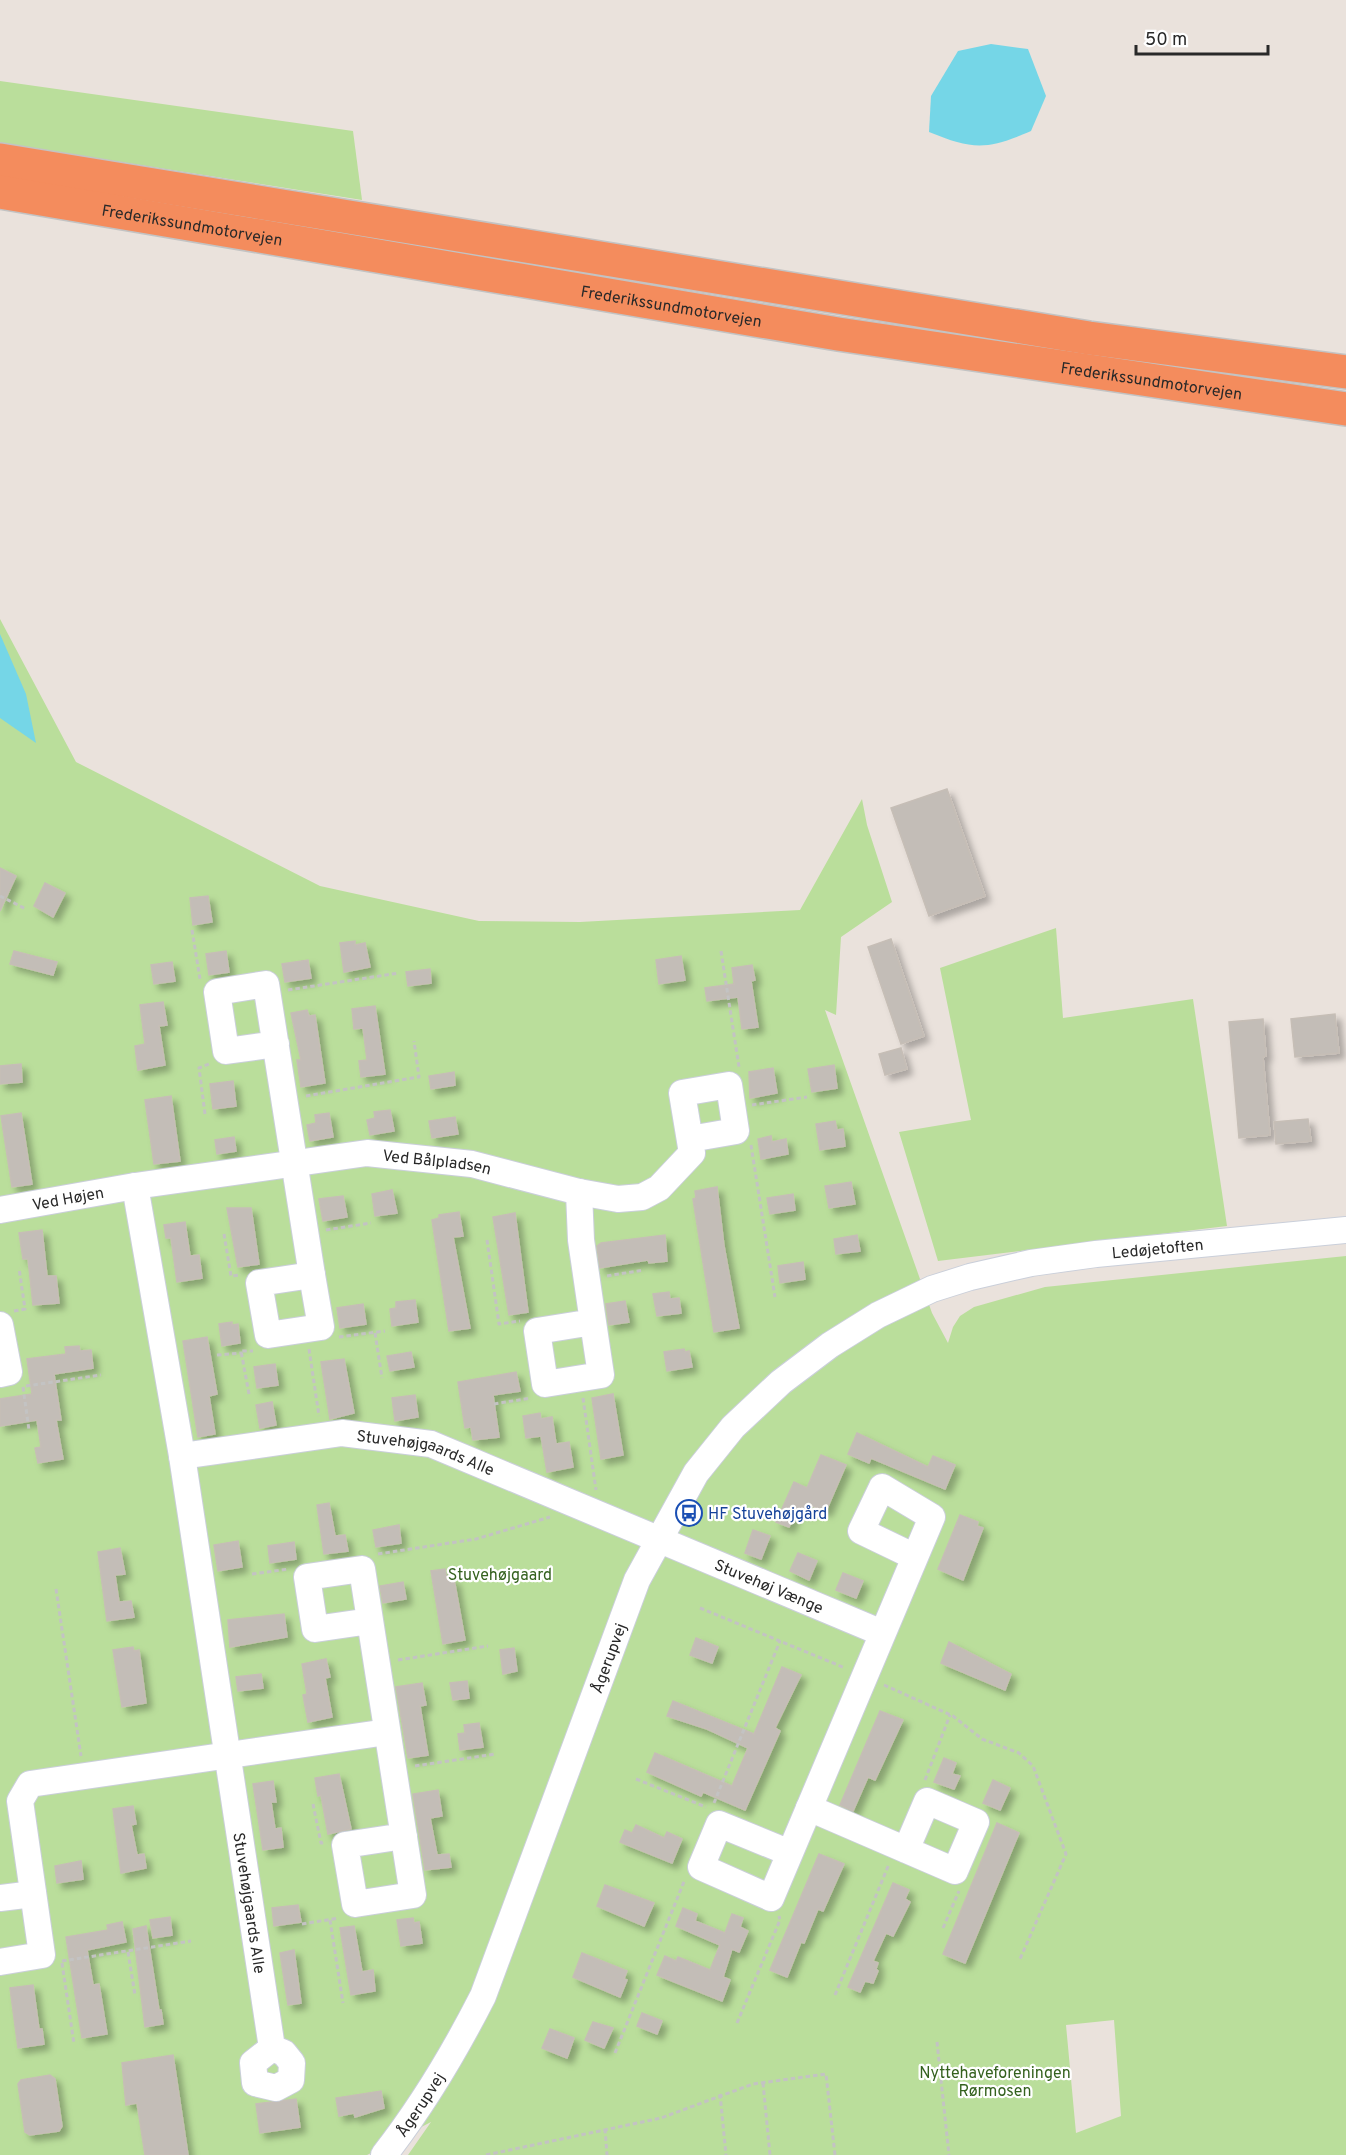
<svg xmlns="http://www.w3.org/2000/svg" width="1346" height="2155" font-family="Overpass,sans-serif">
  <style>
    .green { fill: #bade9b; fill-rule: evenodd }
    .water { fill: #75d6e7 }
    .building { fill: #c3bdb7; stroke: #c6beb6; stroke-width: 1.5; filter: url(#shadow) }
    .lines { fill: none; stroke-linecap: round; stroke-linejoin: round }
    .minor-casing { stroke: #cacfda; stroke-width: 28 }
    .highway-casing { stroke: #c3c3c3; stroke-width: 36 }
    .path { stroke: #c3c3c3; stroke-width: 3; stroke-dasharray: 4.5 3; stroke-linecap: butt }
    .minor { stroke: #fff; stroke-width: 26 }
    .highway { stroke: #f48c5d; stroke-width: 33 }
    .labels { text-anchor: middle; stroke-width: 4.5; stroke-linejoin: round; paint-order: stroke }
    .street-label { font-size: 16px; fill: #292929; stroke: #fff }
    .transit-label { font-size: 16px; fill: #164399; stroke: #fff; text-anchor: start }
    .park-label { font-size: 16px; fill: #34611e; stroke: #fff }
  </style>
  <defs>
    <filter id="shadow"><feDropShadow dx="5.5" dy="5.5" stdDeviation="3" flood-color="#0004"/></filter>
  </defs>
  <rect width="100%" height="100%" fill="#eae2dc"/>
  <g class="green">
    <polygon points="0,81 353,131 362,200 0,143"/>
    <path d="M0,619L76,762L320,886L479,921L580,922L800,910L862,799L867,825L892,902L841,937L836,1015L825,1010L932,1313L948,1343L953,1327L960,1316L974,1307L1045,1287L1346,1256V2155H408L431,2122L367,2155H0ZM1114,2020L1121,2116L1076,2133L1066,2025Z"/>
    <polygon points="1056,928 1063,1018 1193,999 1227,1226 938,1261 899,1132 971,1120 940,968"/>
  </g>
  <g class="water">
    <path d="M991,44L1028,49L1046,96L1031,131C987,150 973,150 929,132L931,96L958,51Z"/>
    <polygon points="0,634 26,694 36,743 0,718"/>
  </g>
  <g class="building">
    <polygon points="947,789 985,896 929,916 891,808"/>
    <polygon points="0,868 16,876 0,911"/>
    <polygon points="45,883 65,893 53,917 34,906"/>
    <polygon points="208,896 212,922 193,925 190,898"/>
    <polygon points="891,939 924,1036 901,1044 868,947"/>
    <polygon points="355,941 355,945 365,943 370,967 344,972 340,943"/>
    <polygon points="14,951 57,962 53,975 10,964"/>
    <polygon points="226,951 229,972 209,975 206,954"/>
    <polygon points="681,956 685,980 659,984 656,960"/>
    <polygon points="308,960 311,978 285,982 282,964"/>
    <polygon points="172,962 175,981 154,984 151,965"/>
    <polygon points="752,965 755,980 751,981 758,1027 742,1029 738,997 707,1001 705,988 734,984 732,968"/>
    <polygon points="430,969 431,983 408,986 406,972"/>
    <polygon points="163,1002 167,1025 159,1026 165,1065 138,1070 135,1046 145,1044 140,1005"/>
    <polygon points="375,1006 385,1074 361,1077 359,1061 367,1060 363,1028 354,1029 352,1009"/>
    <polygon points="307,1010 309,1016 315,1015 325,1083 301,1087 297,1060 301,1060 291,1013"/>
    <polygon points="1335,1014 1339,1053 1295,1057 1291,1019"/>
    <polygon points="1263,1019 1266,1056 1263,1057 1270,1135 1239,1138 1229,1022"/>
    <polygon points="901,1048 907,1069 885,1075 879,1054"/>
    <polygon points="21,1064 22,1082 0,1084 0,1066"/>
    <polygon points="834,1065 837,1088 812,1092 808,1069"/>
    <polygon points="773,1068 777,1093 750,1098 749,1072"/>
    <polygon points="454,1072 455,1085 431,1089 429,1076"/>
    <polygon points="233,1081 236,1106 213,1109 210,1084"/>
    <polygon points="171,1096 180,1161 154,1164 145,1100"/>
    <polygon points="390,1110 394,1131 370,1135 367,1120 375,1118 374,1112"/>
    <polygon points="21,1113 32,1184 12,1187 1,1116"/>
    <polygon points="329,1113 333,1137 310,1141 307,1125 316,1123 315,1115"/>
    <polygon points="455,1117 458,1134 432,1138 429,1121"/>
    <polygon points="1308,1119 1311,1141 1276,1144 1274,1122"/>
    <polygon points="835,1121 837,1130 843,1129 845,1146 820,1150 816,1124"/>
    <polygon points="771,1136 772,1142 786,1139 788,1154 761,1159 758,1139"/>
    <polygon points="234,1137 236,1151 217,1154 215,1140"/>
    <polygon points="851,1182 855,1204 829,1208 825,1186"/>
    <polygon points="717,1187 724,1246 739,1328 714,1332 693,1199 696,1198 695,1191"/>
    <polygon points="392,1190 397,1213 375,1216 372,1194"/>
    <polygon points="793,1194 795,1210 770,1214 767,1198"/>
    <polygon points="343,1196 347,1217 323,1221 319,1199"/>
    <polygon points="227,1208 251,1208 259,1264 238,1267"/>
    <polygon points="459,1212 463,1236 453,1237 470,1328 449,1331 432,1220 439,1218 439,1215"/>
    <polygon points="515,1213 528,1312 509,1315 493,1217"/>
    <polygon points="185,1222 190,1256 199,1255 202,1278 177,1282 171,1238 166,1238 164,1225"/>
    <polygon points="42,1230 47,1276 56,1276 59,1303 33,1305 28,1259 23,1259 19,1233"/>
    <polygon points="665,1235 667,1261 649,1263 648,1260 600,1268 597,1246 601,1243"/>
    <polygon points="857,1235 860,1251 836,1254 834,1239"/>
    <polygon points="803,1262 805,1279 780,1283 778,1266"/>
    <polygon points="669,1292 670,1299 679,1298 681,1313 657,1316 653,1294"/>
    <polygon points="415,1300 418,1322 392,1326 390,1309 396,1308 396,1302"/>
    <polygon points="625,1301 629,1322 609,1325 606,1304"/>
    <polygon points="363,1304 366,1324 340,1328 337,1308"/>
    <polygon points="232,1322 232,1325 238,1324 240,1343 222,1346 219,1324"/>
    <polygon points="207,1337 217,1394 209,1396 215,1434 198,1437 183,1341"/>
    <polygon points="79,1346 80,1351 91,1350 93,1368 54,1374 61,1420 56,1420 63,1459 38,1463 35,1448 41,1447 37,1420 0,1426 0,1399 32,1394 27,1359 66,1354 65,1347"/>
    <polygon points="684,1349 685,1352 689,1351 692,1367 667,1371 664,1352"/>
    <polygon points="411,1352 414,1367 390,1371 387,1356"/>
    <polygon points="344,1359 354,1413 330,1419 321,1362"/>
    <polygon points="275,1364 278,1385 257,1388 254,1367"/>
    <polygon points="516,1372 520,1391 493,1395 499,1437 473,1440 471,1427 465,1428 458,1382"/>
    <polygon points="613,1394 623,1455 601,1459 592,1398"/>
    <polygon points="415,1395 418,1417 395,1421 392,1398"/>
    <polygon points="272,1402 276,1425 260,1428 256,1405"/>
    <polygon points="540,1413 541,1419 552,1417 556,1444 569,1442 573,1467 547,1472 541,1436 526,1438 523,1416"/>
    <polygon points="857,1433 928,1467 933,1456 955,1465 945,1489 871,1458 869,1463 848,1454"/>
    <polygon points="821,1455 846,1465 826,1511 812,1506 809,1512 796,1510 789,1527 776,1522 794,1482 807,1488"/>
    <polygon points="329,1503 335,1536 345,1535 348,1551 324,1554 317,1505"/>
    <polygon points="960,1515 978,1522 977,1526 983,1528 963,1580 938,1569"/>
    <polygon points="399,1525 401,1543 376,1547 373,1530"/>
    <polygon points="753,1530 770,1536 761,1559 745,1553"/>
    <polygon points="238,1541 242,1567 218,1571 214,1545"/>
    <polygon points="294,1542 296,1559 270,1563 268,1546"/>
    <polygon points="120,1548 125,1574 115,1575 119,1602 131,1601 134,1617 107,1621 98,1552"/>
    <polygon points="798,1553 817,1561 809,1580 790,1571"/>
    <polygon points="445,1569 447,1580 454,1579 465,1640 443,1644 431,1571"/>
    <polygon points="843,1573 863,1581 856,1598 836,1590"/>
    <polygon points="403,1582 406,1599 383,1603 380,1586"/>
    <polygon points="284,1614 287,1637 230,1647 228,1620"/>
    <polygon points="696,1638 718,1647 712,1663 690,1655"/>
    <polygon points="949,1642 1011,1674 1005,1690 941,1663"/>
    <polygon points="133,1647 134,1651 139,1650 146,1703 122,1707 113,1650"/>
    <polygon points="514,1648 517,1671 503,1674 500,1650"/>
    <polygon points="326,1659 330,1677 325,1678 332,1717 308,1722 303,1695 307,1694 302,1664"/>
    <polygon points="782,1667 801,1675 775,1728 780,1731 745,1810 703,1792 701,1796 647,1772 655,1753 732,1786 748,1748 707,1729 667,1716 673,1701 754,1734"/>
    <polygon points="261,1674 263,1688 238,1691 236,1677"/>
    <polygon points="467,1681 469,1698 453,1700 450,1683"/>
    <polygon points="422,1683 426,1705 420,1706 428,1755 408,1758 396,1687"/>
    <polygon points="880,1711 903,1720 875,1780 868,1777 853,1811 840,1805"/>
    <polygon points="479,1723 483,1747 460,1750 458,1734 465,1733 464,1725"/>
    <polygon points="944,1758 956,1763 952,1774 960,1776 954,1789 934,1782"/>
    <polygon points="339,1774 351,1829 328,1834 321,1795 318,1796 315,1778"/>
    <polygon points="993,1780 1010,1788 1000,1810 983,1803"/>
    <polygon points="273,1781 276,1802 271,1802 275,1829 281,1828 283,1847 263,1850 253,1784"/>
    <polygon points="438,1790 442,1816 430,1818 437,1855 449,1854 451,1867 425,1870 413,1794"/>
    <polygon points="133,1806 136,1824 131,1825 137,1855 144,1854 146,1868 121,1873 113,1809"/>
    <polygon points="997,1823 1019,1833 965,1963 943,1954"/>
    <polygon points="636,1825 664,1838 667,1832 682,1839 672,1863 620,1842 625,1830 632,1833"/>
    <polygon points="819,1854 844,1864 823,1911 818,1909 804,1943 801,1942 787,1977 770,1970"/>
    <polygon points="81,1861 83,1879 57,1883 55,1866"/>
    <polygon points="893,1883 909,1890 905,1899 910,1902 893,1936 886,1933 873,1961 878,1963 876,1969 878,1971 873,1983 865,1981 860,1992 848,1987"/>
    <polygon points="605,1885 654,1903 644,1926 597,1906"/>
    <polygon points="298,1905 301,1922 274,1926 272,1908"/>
    <polygon points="683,1908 697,1914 695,1921 725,1933 732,1914 743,1918 740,1927 748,1931 739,1952 732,1949 723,1977 730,1980 722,2001 657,1975 665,1956 676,1961 678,1957 710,1970 720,1945 676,1926"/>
    <polygon points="170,1917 172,1935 153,1938 150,1920"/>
    <polygon points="413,1918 414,1923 419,1922 422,1943 401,1946 397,1920"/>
    <polygon points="122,1922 126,1942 87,1950 93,1985 99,1984 107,2034 82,2038 66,1937 108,1930 107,1925"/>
    <polygon points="146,1926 159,2010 161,2010 163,2024 145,2027 133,1929"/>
    <polygon points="354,1926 362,1972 373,1970 375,1991 351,1995 340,1928"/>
    <polygon points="294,1950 301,2003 288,2005 280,1953"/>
    <polygon points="582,1953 627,1971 624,1979 627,1980 620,1997 573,1977"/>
    <polygon points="33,1985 39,2029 42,2029 44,2044 18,2048 10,1988"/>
    <polygon points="642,2013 662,2021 657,2034 637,2026"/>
    <polygon points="593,2022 613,2028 604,2048 585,2040"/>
    <polygon points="550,2029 574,2038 567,2058 542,2048"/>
    <polygon points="173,2055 188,2155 145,2155 137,2103 126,2105 122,2063"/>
    <polygon points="50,2075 55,2079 62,2126 59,2131 30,2135 25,2132 18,2084 21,2080"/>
    <polygon points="381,2091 384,2108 355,2117 354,2113 339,2116 336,2098"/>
    <polygon points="296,2099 300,2127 260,2133 256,2104"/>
  </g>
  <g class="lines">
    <defs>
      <g id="minor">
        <polyline points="276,1044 226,1051 217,992 266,984 312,1275"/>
        <path id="s1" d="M135,1186L182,1456L342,1433L431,1444L882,1633"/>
        <polyline points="579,1192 581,1240 593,1322 537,1331 545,1384 601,1375 593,1322"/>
        <path id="s2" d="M0,1210L135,1186L367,1153L472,1164L579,1192L618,1199L642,1197L659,1188L692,1153L682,1093L729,1085L736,1131L690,1139"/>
        <polygon points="312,1275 321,1327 268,1335 259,1283"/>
        <polyline points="0,1325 9,1372 0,1374"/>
        <path id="s3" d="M182,1456L272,2048L253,2063L255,2083L276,2088L291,2080L292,2063L284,2053L272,2048"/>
        <polyline points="370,1621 315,1629 307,1577 362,1569 413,1895 355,1904 345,1845 404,1836"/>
        <polyline points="809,1808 955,1871 976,1822 927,1801 906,1850"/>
        <path d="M790,1853L719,1824L701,1867L771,1898C824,1771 878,1644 932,1517L882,1487L861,1531L915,1557"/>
        <polyline points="0,1898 33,1894"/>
        <polyline points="0,1962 42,1955 20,1801 30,1784 387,1732"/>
        <path id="s4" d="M384,2155C423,2105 454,2053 483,1996L637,1580L696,1473L733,1427L781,1382L830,1345L878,1315L932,1289L970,1277L1031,1263L1096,1254L1346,1230"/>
      </g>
      <g id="highway">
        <polyline points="0,160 1089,338 1346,372"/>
        <path id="s5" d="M0,192L838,334L1346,409"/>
      </g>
    </defs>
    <use href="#minor" class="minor-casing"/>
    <use href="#highway" class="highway-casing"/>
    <g class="path">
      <polyline points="0,896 26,909"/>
      <polyline points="192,930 200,979"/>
      <polyline points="721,951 739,1067"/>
      <polyline points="288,990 399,973"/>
      <polyline points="306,1096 419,1077 414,1041"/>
      <polyline points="752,1105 807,1097"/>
      <polyline points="205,1114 199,1068 209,1064"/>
      <polyline points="751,1145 775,1297"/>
      <polyline points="326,1230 371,1223"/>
      <polyline points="224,1234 231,1276 241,1275"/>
      <polyline points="487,1240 499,1324 520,1321"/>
      <polyline points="607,1276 644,1270"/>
      <polyline points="14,1311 25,1309 19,1268"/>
      <polyline points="375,1333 382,1378"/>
      <polyline points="339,1337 385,1331"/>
      <polyline points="309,1349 319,1416"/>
      <polyline points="217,1355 242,1353"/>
      <polyline points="26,1386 101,1375"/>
      <polyline points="23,1387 29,1430"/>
      <polyline points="249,1394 241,1351 253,1351"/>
      <polyline points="583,1398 596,1490"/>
      <polyline points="494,1404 531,1398"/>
      <polyline points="378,1554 476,1539 550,1517"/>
      <polyline points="252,1574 289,1569"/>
      <polyline points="56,1589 81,1756"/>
      <polyline points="700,1608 845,1668"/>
      <polyline points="398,1660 488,1646"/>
      <polyline points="884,1685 953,1716 982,1739 1019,1753 1033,1766 1066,1854 1020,1959"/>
      <polyline points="415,1766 496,1754"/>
      <polyline points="636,1779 706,1807"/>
      <polyline points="925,1780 950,1715"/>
      <polyline points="714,1803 780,1641"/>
      <polyline points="313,1804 321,1843 324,1843"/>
      <polyline points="330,1920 343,2003"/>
      <polyline points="302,1924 339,1918"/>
      <polyline points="943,1928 959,1891"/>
      <polyline points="128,1952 135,1995"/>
      <polyline points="62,1961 191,1941"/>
      <polyline points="62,1963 74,2044"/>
      <polyline points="835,1995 889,1864"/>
      <polyline points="737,2023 780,1920 779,1916"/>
      <polyline points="937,2042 949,2155"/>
      <polyline points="615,2053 685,1879"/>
      <polyline points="763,2083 770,2155"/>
      <polyline points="720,2094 726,2155"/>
      <polyline points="605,2129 607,2155"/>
      <polyline points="486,2155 661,2118 753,2084 826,2074 835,2155"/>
    </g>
    <use href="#minor" class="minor"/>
    <use href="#highway" class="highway"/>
  </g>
  <defs>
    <symbol id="bus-ring" viewBox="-11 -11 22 22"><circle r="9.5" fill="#fff" stroke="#1a4fb4" stroke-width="1.5"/><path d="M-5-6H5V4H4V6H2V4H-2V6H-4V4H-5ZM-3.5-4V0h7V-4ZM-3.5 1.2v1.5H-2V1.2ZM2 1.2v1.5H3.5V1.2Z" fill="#1a4fb4"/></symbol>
  </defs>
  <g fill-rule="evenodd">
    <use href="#bus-ring" x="674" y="1498" width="30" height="30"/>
  </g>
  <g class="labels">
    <g class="street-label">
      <text dy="6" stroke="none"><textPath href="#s5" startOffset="195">Frederikssundmotorvejen</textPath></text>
      <text dy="6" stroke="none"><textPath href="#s5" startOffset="681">Frederikssundmotorvejen</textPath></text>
      <text dy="6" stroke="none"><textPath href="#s5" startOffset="1167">Frederikssundmotorvejen</textPath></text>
      <text dy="6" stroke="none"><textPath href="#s2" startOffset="442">Ved Bålpladsen</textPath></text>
      <text dy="6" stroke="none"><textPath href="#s2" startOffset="69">Ved Højen</textPath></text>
      <text dy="6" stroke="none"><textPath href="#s4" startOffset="1286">Ledøjetoften</textPath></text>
      <text dy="6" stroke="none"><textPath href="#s1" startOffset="522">Stuvehøjgaards Alle</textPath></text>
      <text dy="6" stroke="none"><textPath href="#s1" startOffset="892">Stuvehøj Vænge</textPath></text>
      <text dy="6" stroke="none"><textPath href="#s4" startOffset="548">Ågerupvej</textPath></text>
      <text dy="6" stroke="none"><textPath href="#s3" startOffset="452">Stuvehøjgaards Alle</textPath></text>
      <text dy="6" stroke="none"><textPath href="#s4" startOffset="62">Ågerupvej</textPath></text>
    </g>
    <g class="transit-label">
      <text x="708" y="1519">HF Stuvehøjgård</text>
    </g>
    <g class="park-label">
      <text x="500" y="1580">Stuvehøjgaard</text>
      <text x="995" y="2078">Nyttehaveforeningen<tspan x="995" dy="18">Rørmosen</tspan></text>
    </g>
  </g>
  <path d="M1136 45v9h132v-9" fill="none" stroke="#292929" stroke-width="3"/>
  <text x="1145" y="45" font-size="18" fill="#292929" stroke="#ffffff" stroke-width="4.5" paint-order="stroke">50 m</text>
</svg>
